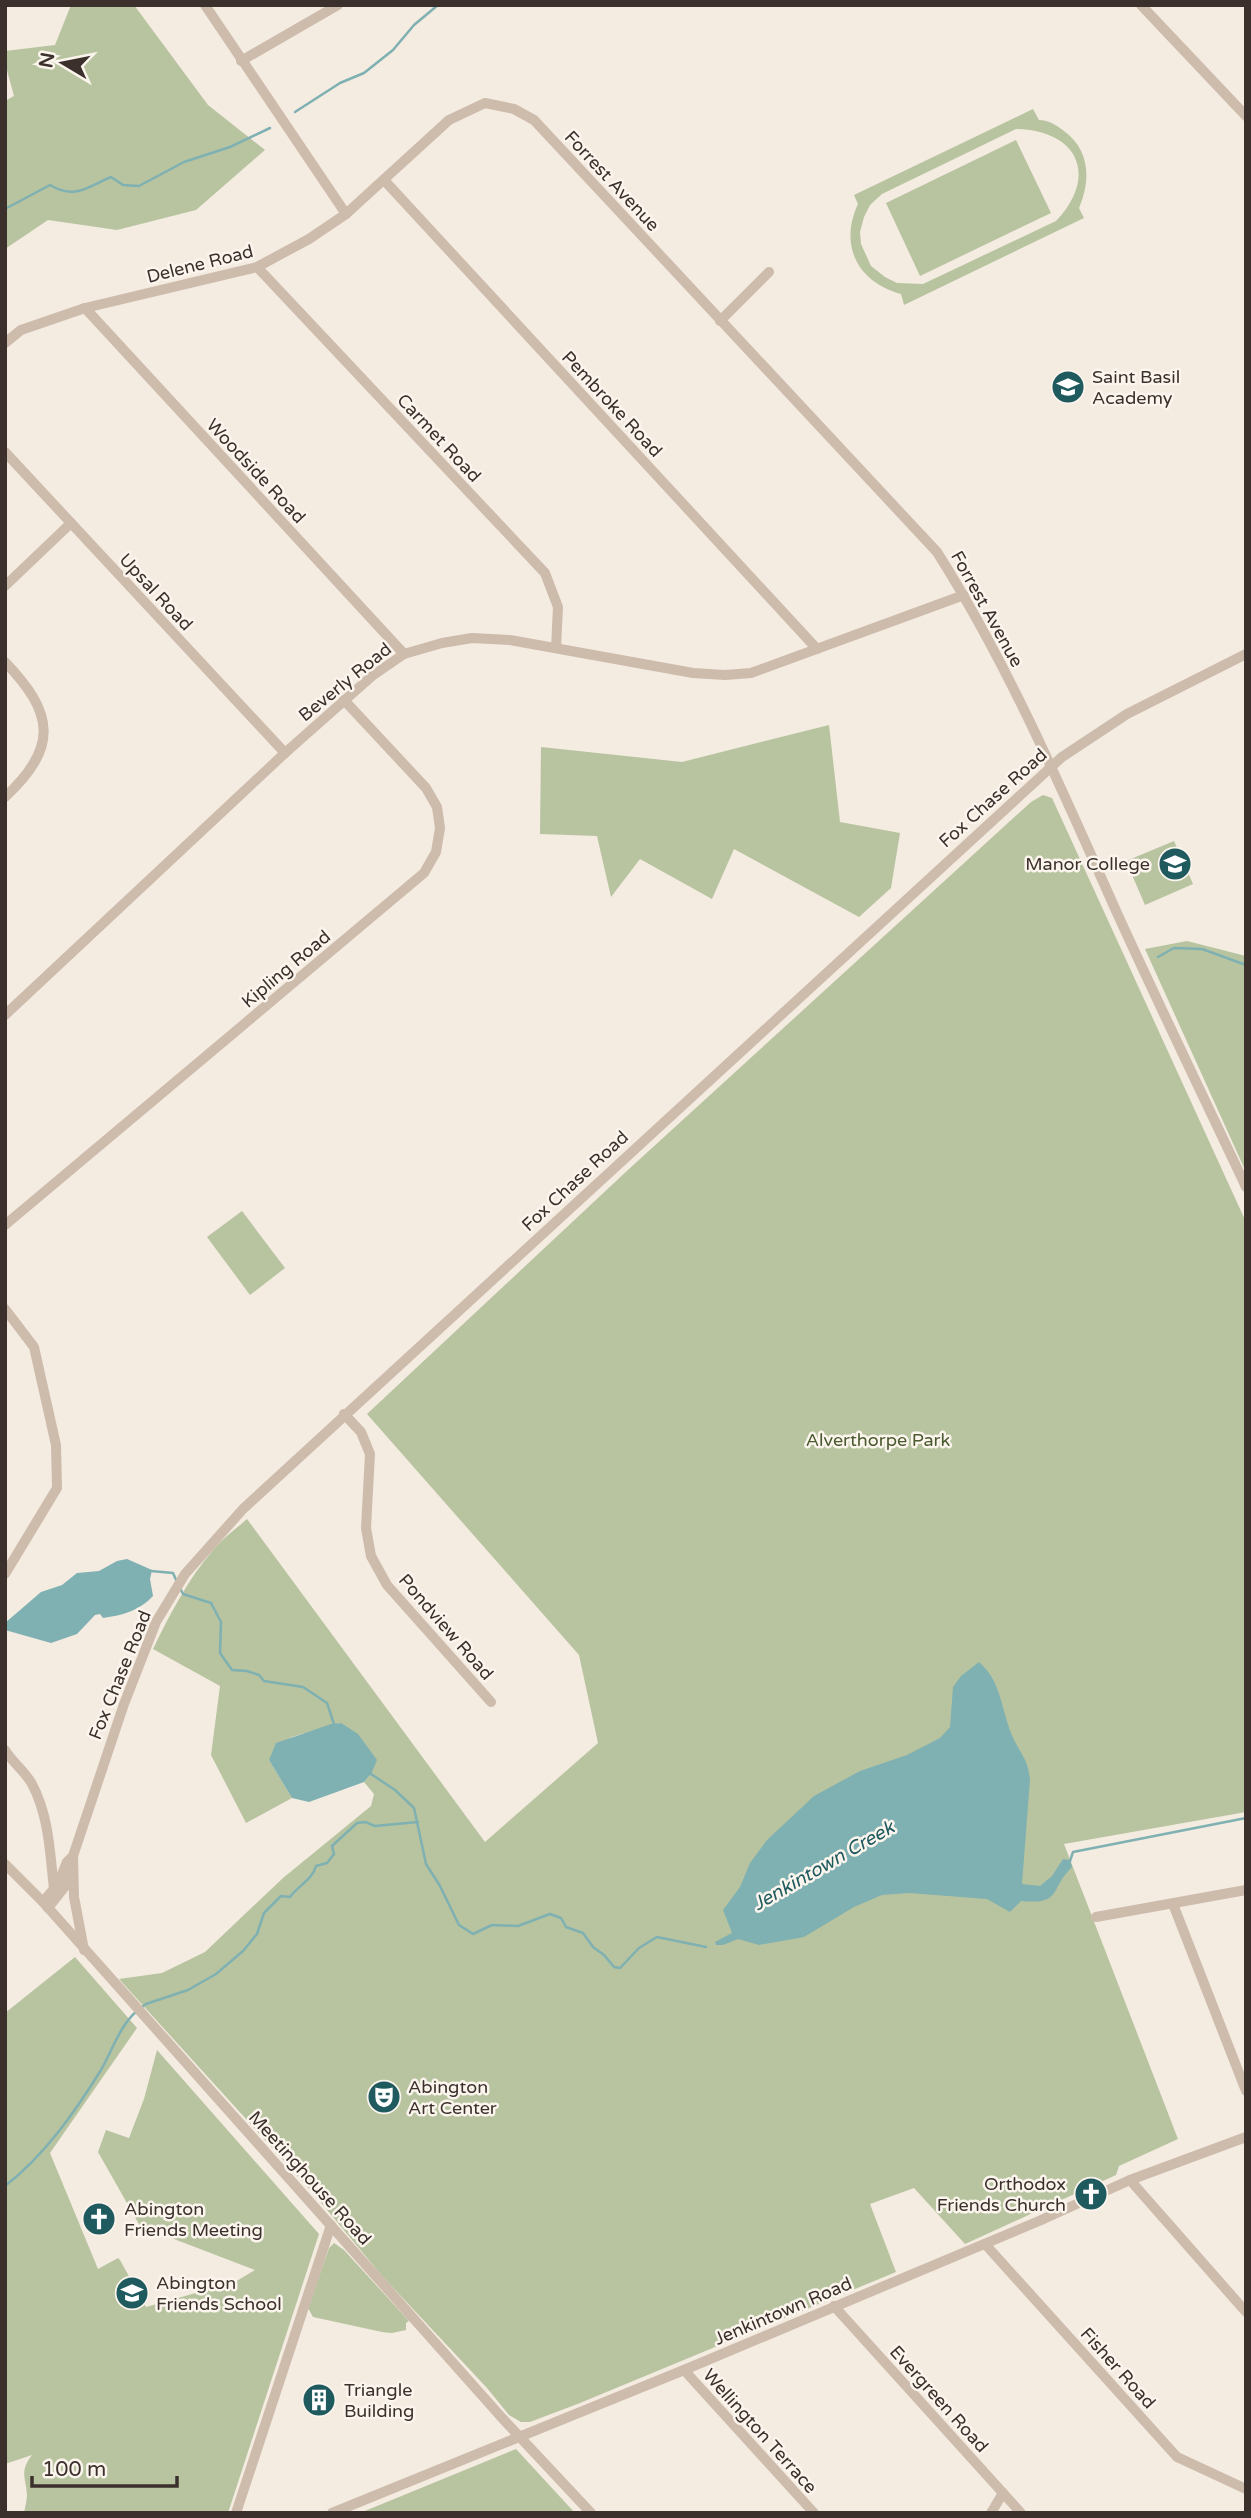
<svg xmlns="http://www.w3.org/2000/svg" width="1251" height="2518" font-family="'Varela Round',sans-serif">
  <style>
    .green { fill: #b8c4a0; fill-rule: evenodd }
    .water { fill: #7fb0b2 }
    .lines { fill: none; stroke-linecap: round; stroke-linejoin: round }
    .stream { stroke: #7fb0b2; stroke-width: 2.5 }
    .minor { stroke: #cdbbac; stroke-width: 10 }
    .labels { text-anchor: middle; stroke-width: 5; stroke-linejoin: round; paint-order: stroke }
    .street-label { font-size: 18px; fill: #3b302b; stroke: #fbf5ee }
    .poi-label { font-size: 18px; fill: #3b302b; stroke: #fbf5ee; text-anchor: start }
    .park-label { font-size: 18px; fill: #4a5a2e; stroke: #fbf5ee }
    .water-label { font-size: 19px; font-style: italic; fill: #1f5a5e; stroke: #fbf5ee }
  </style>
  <rect width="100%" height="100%" fill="#f4ebe1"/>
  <g class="green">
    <polygon points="71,5 134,5 208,105 265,150 196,210 117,230 48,220 5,249 5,101 14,96 5,63 5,51 55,45"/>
    <path d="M1033,109L1039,120C1049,120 1056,125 1064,131C1090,150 1091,180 1079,208L1084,218L904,305L901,294C857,282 839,245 858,204L854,195ZM1016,129C1078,130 1099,176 1056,221L923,284L897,283L885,277L871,266L861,244L860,232L864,217L870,205L882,194Z"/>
    <polygon points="1016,140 1051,213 920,276 886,203"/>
    <polygon points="829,725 840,822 900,833 891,888 859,917 734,849 712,899 640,859 611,897 597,836 540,834 541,747 682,762"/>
    <path d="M1043,795L1052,798L1246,1222V1812L1064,1844L1178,2139L1119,2166L1116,2175L965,2244L914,2188L870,2204L896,2272L580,2403L530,2422H521L509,2415L487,2388L383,2277L313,2193L119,1979L162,1973L205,1952L283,1878L371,1806L374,1794L364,1782L371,1774L341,1723C335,1724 293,1736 290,1738C282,1743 276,1753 269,1760L292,1798L246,1823L211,1755L220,1686L153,1649C170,1614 188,1579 214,1549C223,1538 236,1529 247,1519L485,1842L598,1743L579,1655L367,1414L629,1169L1031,802Z"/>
    <polygon points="1174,841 1193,884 1145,905 1126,861"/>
    <polygon points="1187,941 1246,956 1246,1172 1145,949"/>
    <polygon points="242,1211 285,1268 250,1295 207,1237"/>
    <path d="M75,1957L137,2028L50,2153L98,2269L118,2258L120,2260L146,2307L235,2282L255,2270L140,2226L98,2152L106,2130L129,2138L144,2099L157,2050L319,2234L228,2513H24C25,2507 27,2500 27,2495C26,2477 19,2472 32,2455L5,2464V2013Z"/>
    <polygon points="334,2243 344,2250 409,2321 406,2323 406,2330 392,2333 382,2332 313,2317 308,2308 329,2248"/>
    <polygon points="516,2449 575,2513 360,2513"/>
  </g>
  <g class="water">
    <path d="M127,1559L152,1570L150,1579L153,1596C139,1611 123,1615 103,1618L100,1614L95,1615L77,1634L51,1643L5,1630V1623L41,1592L62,1585L77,1573L99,1571L117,1561Z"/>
    <path d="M979,1662C1001,1681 1001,1708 1011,1733C1019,1753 1028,1757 1030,1780L1022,1884L1040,1886L1052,1876L1063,1859L1070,1860L1072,1867C1049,1889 1063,1905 1021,1901L1010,1912L987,1899L909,1893L882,1895L854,1907L804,1937L759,1945L738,1939L723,1945H716L715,1942L732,1933L723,1910L740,1887L750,1863L767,1840L814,1796L860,1771L907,1755L940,1738L950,1727L953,1687L961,1676Z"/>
    <polygon points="341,1723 358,1734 377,1760 371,1774 364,1782 309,1802 292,1798 269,1760 276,1743 331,1724"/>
  </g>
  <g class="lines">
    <g class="stream">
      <polyline points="295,112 340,83 364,73 393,50 414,25 438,5"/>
      <path d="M5,209L50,185C75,200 87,187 111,177L123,185L139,186L184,162L230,147L270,128"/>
      <polyline points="1158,957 1174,948 1202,949 1246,965"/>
      <polyline points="151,1571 173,1573 177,1582"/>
      <polyline points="180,1588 183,1594 211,1603 221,1622 220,1653 232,1670 247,1671 259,1675 264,1681 303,1687 327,1703 334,1724"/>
      <polyline points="371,1774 395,1790 414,1808 426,1864 440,1886 459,1925 473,1934 492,1925 518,1926 550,1914 561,1918 566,1927 583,1933 593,1947 604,1955 614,1967 620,1968 639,1948 657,1937 706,1947"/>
      <polyline points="1069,1864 1073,1852 1246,1818"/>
      <path d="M142,2007L146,2004L188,1990L216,1974L243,1951L257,1934L264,1913L281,1896L290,1897C298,1886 313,1879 316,1866L327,1863L334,1854L332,1846L357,1823L365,1822L375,1826L418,1822"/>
      <path d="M5,2186C44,2156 75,2112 101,2070C112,2051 120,2025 137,2011"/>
    </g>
    <g class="minor">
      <polyline points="205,5 346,214"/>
      <polyline points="1141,5 1246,116"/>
      <polyline points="241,61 338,5"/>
      <polyline points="384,180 817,649"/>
      <polyline points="257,267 545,573 558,607 556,648"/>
      <polyline points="85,308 404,654"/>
      <polyline points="720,321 769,272"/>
      <path d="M5,343L21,330L85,308L257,267L309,239L346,214L449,120L485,103L514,109L534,120L937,552C1009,666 1062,790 1117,913C1159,1005 1203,1096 1246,1187"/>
      <polyline points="5,452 285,753"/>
      <polyline points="5,586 71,523"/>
      <path d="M5,662C54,713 59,747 5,797"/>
      <polyline points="5,1015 285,753 372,676 404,654 442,643 472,638 510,640 693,673 725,675 751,673 964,595"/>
      <polyline points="5,1225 424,873 436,852 440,828 437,807 426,788 344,700"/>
      <polyline points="5,1309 34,1347 56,1445 57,1488 5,1574"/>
      <polyline points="344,1414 361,1432 370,1454 366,1528 371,1556 387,1585 491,1702"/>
      <path d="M5,1750C12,1762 25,1771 32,1784C49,1816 50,1853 54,1889"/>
      <polyline points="5,1864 43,1902 503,2419 591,2513"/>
      <polyline points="43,1902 58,1884 67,1862 73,1856"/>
      <polyline points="1173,1904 1246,2091"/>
      <polyline points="48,1908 67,1884 71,1874"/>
      <polyline points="1096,1917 1246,1890"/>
      <polyline points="84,1950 74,1897 73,1856 124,1704 156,1622 185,1574 243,1509 1062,757 1127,714 1246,654"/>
      <polyline points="1130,2180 1246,2312"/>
      <polyline points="985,2244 1177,2457 1246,2489"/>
      <polyline points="834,2306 1021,2513"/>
      <polyline points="684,2370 814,2513"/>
      <polyline points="236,2513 331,2225"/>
      <polyline points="332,2513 684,2370 1039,2221 1130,2180 1246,2137"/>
      <polyline points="991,2513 1003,2493"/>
    </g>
  </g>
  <defs>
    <symbol id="school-disc" viewBox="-11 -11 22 22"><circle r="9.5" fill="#1f5a5e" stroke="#fbf5ee"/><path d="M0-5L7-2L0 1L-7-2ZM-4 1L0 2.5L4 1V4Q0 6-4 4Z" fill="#fff"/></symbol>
    <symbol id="theatre-disc" viewBox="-11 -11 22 22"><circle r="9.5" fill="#1f5a5e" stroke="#fbf5ee"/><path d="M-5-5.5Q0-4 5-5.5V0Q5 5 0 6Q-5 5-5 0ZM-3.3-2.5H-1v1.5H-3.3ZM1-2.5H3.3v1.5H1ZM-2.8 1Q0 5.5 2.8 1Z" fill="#fff"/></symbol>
    <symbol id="church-disc" viewBox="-11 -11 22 22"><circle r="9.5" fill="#1f5a5e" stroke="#fbf5ee"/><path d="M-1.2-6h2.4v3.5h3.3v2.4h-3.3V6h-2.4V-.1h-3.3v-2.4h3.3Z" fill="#fff"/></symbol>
    <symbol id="building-disc" viewBox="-11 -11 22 22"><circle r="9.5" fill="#1f5a5e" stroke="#fbf5ee"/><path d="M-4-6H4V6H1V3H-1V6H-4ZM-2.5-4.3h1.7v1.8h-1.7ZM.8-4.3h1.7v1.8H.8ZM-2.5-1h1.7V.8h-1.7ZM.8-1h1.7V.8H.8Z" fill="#fff"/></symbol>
  </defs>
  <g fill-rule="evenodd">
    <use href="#school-disc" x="1049" y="368" width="38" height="38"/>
    <use href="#school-disc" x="1156" y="845" width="38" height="38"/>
    <use href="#theatre-disc" x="365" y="2078" width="38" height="38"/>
    <use href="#church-disc" x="1072" y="2175" width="38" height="38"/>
    <use href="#church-disc" x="80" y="2200" width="38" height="38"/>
    <use href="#school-disc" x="113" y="2274" width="38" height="38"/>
    <use href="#building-disc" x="300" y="2381" width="38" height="38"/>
  </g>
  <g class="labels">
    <g class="street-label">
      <text transform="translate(612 181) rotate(47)" y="6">Forrest Avenue</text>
      <text transform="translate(200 264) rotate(-14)" y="6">Delene Road</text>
      <text transform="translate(612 404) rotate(47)" y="6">Pembroke Road</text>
      <text transform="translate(439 438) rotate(47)" y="6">Carmet Road</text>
      <text transform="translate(256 471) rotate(47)" y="6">Woodside Road</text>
      <text transform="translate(156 592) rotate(47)" y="6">Upsal Road</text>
      <text transform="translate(987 609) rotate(61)" y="6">Forrest Avenue</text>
      <text transform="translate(345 682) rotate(-39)" y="6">Beverly Road</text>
      <text transform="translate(993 798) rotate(-42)" y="6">Fox Chase Road</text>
      <text transform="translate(286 969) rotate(-40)" y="6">Kipling Road</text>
      <text transform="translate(575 1181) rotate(-43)" y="6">Fox Chase Road</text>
      <text transform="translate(446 1627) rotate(49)" y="6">Pondview Road</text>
      <text transform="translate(120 1675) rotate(-68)" y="6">Fox Chase Road</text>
      <text transform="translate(310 2178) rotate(48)" y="6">Meetinghouse Road</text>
      <text transform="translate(783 2311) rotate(-23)" y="6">Jenkintown Road</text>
      <text transform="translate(1118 2368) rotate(48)" y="6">Fisher Road</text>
      <text transform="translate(939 2399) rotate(48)" y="6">Evergreen Road</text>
      <text transform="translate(760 2431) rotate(48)" y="6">Wellington Terrace</text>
    </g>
    <g class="poi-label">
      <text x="1092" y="383">Saint Basil<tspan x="1092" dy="21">Academy</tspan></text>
      <text x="1150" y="870" text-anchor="end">Manor College</text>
      <text x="408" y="2093">Abington<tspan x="408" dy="21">Art Center</tspan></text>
      <text x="1066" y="2190" text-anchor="end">Orthodox<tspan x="1066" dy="21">Friends Church</tspan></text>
      <text x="124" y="2215">Abington<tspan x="124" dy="21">Friends Meeting</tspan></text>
      <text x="156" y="2289">Abington<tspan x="156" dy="21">Friends School</tspan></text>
      <text x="344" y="2396">Triangle<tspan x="344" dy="21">Building</tspan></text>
    </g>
    <g class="park-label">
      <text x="878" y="1446">Alverthorpe Park</text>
    </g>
    <g class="water-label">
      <text transform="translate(823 1865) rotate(-30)" y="7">Jenkintown Creek</text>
    </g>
  </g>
  <rect width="1251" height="2518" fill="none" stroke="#3b302b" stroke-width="14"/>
  <g transform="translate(63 63) rotate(280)" stroke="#fbf5ee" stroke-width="5" paint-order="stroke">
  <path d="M0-5L12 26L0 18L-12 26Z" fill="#3b302b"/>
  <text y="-10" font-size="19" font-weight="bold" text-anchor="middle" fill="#3b302b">N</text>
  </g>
  <path d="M32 2476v10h145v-10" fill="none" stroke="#3b302b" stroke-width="3.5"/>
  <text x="42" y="2476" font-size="21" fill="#3b302b" stroke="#fbf5ee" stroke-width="5" paint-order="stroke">100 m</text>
</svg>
